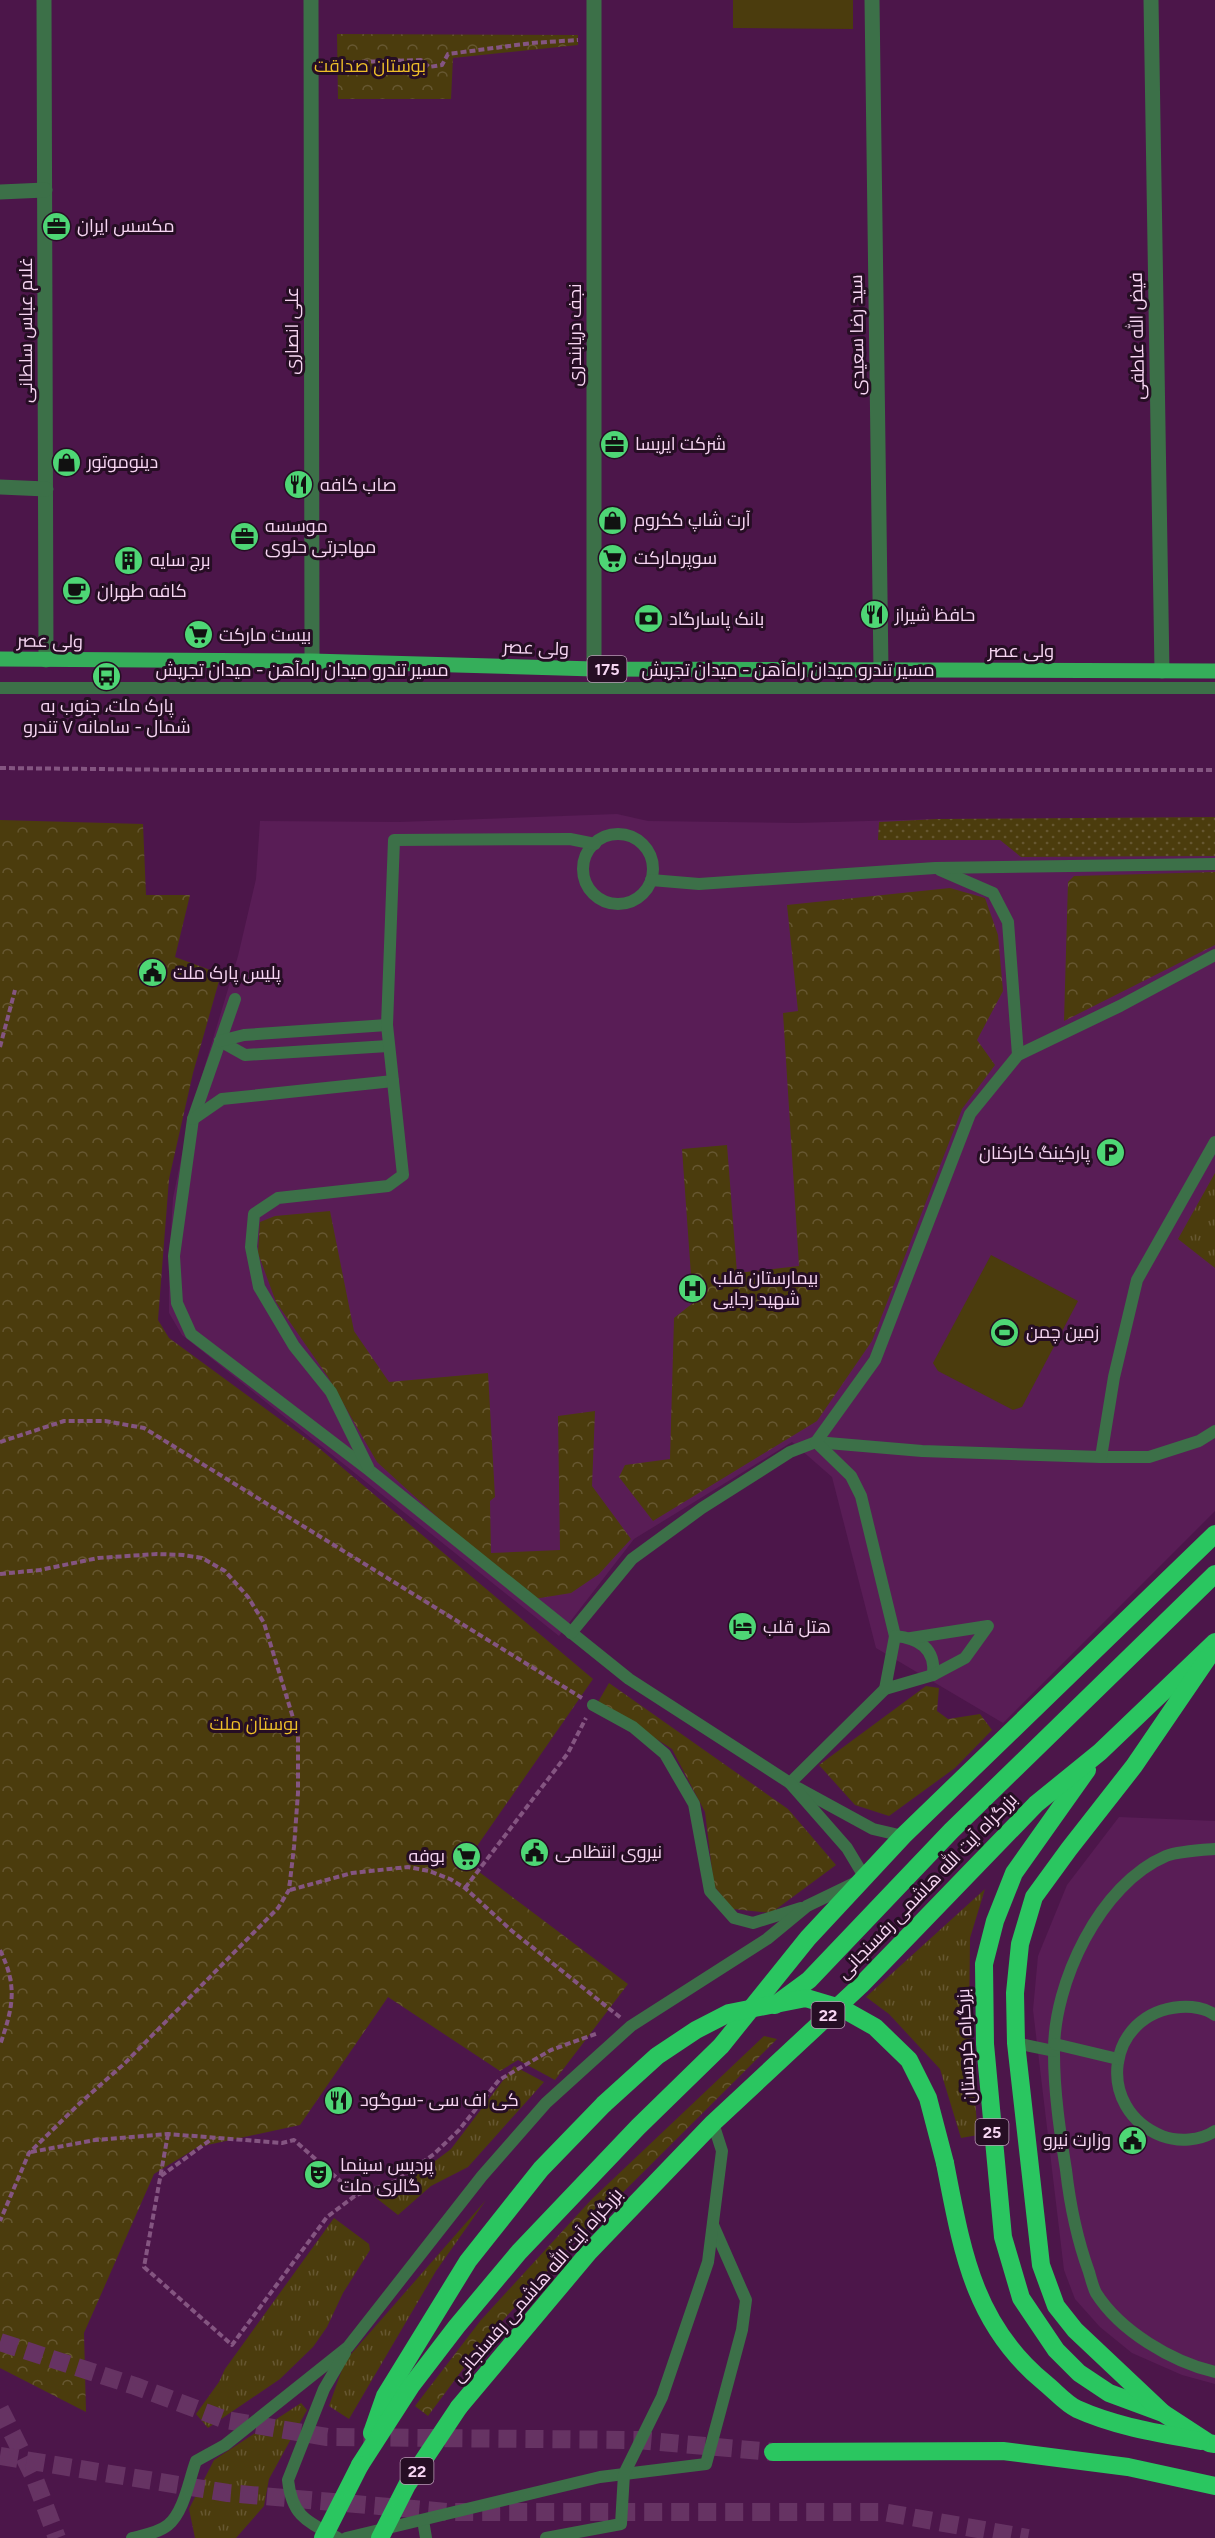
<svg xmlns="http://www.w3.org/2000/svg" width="1215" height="2538" font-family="Figtree,Cairo,sans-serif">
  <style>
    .built { fill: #591d56 }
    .grass { fill: url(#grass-tufts) }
    .forest { fill: url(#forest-crowns) }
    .garden { fill: url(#garden-dots) }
    .pitch { fill: #4b3c0d }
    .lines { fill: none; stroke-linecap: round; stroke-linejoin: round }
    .highway-tunnel { stroke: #663363; stroke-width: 18; stroke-dasharray: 18 9; stroke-linecap: butt }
    .path { stroke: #845581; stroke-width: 4; stroke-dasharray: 6 3; stroke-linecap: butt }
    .lane { stroke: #3c7048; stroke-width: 12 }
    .street { stroke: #3c7048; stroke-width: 15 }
    .primary { stroke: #35ae5a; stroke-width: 15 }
    .highway { stroke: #2ac660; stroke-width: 18 }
    .highway-bridge { stroke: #2ac660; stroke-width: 18 }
    .labels { text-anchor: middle; stroke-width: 6; stroke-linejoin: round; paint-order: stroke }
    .shield { fill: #260e24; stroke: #b89ab5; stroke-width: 1.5 }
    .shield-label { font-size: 16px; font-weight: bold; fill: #f7d6f3 }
    .park-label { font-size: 18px; fill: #eebf29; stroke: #260e24 }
    .poi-label { font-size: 18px; fill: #f7d6f3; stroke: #260e24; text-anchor: start }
    .street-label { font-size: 18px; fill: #f7d6f3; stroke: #260e24 }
  </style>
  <defs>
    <pattern id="grass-tufts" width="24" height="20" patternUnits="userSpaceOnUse" patternTransform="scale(1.5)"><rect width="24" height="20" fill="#4b3c0d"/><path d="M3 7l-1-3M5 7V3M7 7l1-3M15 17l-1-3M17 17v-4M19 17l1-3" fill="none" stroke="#665731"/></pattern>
    <pattern id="forest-crowns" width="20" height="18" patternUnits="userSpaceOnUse" patternTransform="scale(1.5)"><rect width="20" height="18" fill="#4b3c0d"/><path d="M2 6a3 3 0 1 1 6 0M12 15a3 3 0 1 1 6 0" fill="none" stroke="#665731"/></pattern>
    <pattern id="garden-dots" width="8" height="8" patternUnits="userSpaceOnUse" patternTransform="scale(1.5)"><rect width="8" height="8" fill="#4b3c0d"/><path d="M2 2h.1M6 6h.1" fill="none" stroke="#665731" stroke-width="1.8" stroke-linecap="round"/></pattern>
  </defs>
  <rect width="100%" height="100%" fill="#4c164a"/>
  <g class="built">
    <polygon points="617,814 648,821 797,823 938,819 1215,817 1215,1511 1003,1723 876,1648 832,1477 792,1442 634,1539 559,1636 182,1335 169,1313 169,1262 173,1198 190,1115 238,956 256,879 260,821 399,822"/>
    <polygon points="1119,1817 1215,1821 1215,2384 1182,2375 1132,2353 1100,2327 1075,2299 1064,2270 1033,2010 1038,1956 1067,1885"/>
  </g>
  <g class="grass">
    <polygon points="1215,1173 1215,1268 1178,1239"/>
    <polygon points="985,1889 970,1938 969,2030 978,2135 961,2138 940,2069 889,2014 866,1997"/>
    <polygon points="514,2066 544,2082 468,2167 431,2186 398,2215 375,2197 402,2186 451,2149"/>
    <polygon points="486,2200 436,2271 349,2419 329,2406 345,2361"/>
    <polygon points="334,2218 369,2244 370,2250 343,2293 327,2327 313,2347 280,2379 208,2428 196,2414 219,2382 225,2369"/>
    <polygon points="301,2403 307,2410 269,2479 264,2506 236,2538 195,2538 189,2509 214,2460"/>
  </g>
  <g class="forest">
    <polygon points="337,34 578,35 578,45 453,58 451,99 338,99"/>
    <polygon points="0,820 143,824 146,895 190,895 175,957 221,974 193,1073 169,1179 158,1320 169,1338 319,1448 593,1679 466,1862 628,1984 555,2080 518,2060 500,2071 388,1997 300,2125 198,2147 154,2174 84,2333 86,2412 0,2368"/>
    <polygon points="1215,872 1215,945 1064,1021 1068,882 1074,876"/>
    <polygon points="950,888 985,898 998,935 1003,991 977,1040 995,1065 962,1109 872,1341 817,1421 653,1521 619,1477 625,1465 670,1459 674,1318 693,1303 682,1149 727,1145 737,1273 799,1266 783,1013 798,1011 787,905"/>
    <polygon points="330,1211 354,1331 389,1382 488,1373 495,1497 490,1501 491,1553 560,1550 558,1416 595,1411 592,1486 631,1539 599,1574 571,1593 534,1599 494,1569 377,1462 328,1377 276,1302 258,1253 260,1222 275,1216"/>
    <polygon points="609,1683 788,1809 836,1865 771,1913 733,1909 714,1886 705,1812 672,1749 598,1702"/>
    <polygon points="926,1686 939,1688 937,1711 948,1719 980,1714 992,1730 955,1768 889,1816 855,1805 819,1765"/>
    <polygon points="764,2036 777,2039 576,2239 480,2346 428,2416 415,2406 481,2320 591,2200"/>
  </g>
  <polygon class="garden" points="1215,817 1215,856 1021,857 1000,840 878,840 879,822 938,819"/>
  <g class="pitch">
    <polygon points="733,0 853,0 853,29 733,28"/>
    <polygon points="991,1255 1078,1301 1022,1407 1013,1410 938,1371 933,1363"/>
  </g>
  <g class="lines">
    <g class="highway-tunnel">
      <polyline points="0,2342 135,2386 226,2420 327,2437 637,2440 773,2452"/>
      <polyline points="0,2409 34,2477 57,2538"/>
      <polyline points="0,2456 228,2493 448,2512 883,2512 1028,2538"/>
    </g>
    <g class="path">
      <polyline points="326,63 421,60 429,67 442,65 448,54 532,43 578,40"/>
      <polyline points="0,768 191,770 1215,770"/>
      <polyline points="0,1047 15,990"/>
      <polyline points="0,1442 64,1421 105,1421 144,1428 582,1698"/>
      <polyline points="0,1574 40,1570 98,1558 157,1554 183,1555 202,1558 225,1571 248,1597 264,1623 298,1734 298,1793 294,1847 289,1890 278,1908 124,2064 79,2104 29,2153 0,2221"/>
      <polyline points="465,1888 568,1753 586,1718"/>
      <polyline points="290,1890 352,1873 408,1867 429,1871 450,1879 465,1888 512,1931 621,2018"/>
      <path d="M0,1950C18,1987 13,2007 0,2045"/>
      <polyline points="168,2134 144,2267 232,2345 327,2217 356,2195 396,2181 434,2154 459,2130 499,2080 551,2050 598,2033"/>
      <polyline points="31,2152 95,2140 168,2134 282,2143 294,2140 356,2195"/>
      <polyline points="161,2176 213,2138"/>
    </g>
    <g class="lane">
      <polyline points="0,688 1215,688"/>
      <circle cx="618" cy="869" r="35"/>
      <polyline points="940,870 993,893 1008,922 1018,1055"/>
      <polyline points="651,880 699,884 935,868 1215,864"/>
      <polyline points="235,999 193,1119 174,1256 177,1303 191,1334 369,1470 629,1679 790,1783 885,1689"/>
      <polyline points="220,1041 245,1055 388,1046"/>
      <polyline points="220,1041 244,1035 387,1025"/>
      <polyline points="193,1119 222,1099 393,1081"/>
      <polyline points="1101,1457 1149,1457 1199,1441 1215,1431"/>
      <polyline points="368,1467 331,1392 294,1346 259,1287 251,1247 254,1214 278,1198 388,1186 403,1175 387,1025 394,840 570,839 595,844"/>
      <polyline points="571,1633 632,1559 702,1508 790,1452 816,1442 922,1451 1101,1457 1114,1377 1137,1280 1215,1142"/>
      <polyline points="895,1636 861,1496 851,1476 816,1442 875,1360 970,1114 1018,1055 1120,1006 1215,955"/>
      <path d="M895,1636C918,1638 936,1648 933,1675L885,1689Z"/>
      <polyline points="911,1638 988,1626 965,1658 933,1675"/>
      <polyline points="593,1705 633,1727 665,1754 694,1804 710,1891 734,1918 753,1923 801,1908"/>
      <polyline points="798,1788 873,1829 903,1836"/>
      <path d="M1215,1849C1200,1850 1179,1851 1166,1856C1100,1884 1053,1983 1054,2053C1054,2092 1060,2132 1066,2170C1070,2205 1077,2239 1089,2272C1091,2279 1093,2287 1096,2293C1120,2331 1172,2362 1215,2372"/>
      <path d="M1215,2015C1206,2008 1191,2006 1180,2007C1106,2013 1094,2109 1162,2136C1178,2142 1200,2141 1215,2131"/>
      <polyline points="1016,2043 1054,2051"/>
      <polyline points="1055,2044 1118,2059"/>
      <polyline points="423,2520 426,2538"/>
      <path d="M132,2538C144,2535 158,2533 168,2525C184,2512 189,2480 196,2461L225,2445L348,2347L482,2176L546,2103L631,2026L767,1939L807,1906L865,1878L847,1848L790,1783"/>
      <path d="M338,2538C308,2522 292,2517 288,2480L324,2389L345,2353"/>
      <polyline points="346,2538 600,2477 706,2464 742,2330 746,2300 713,2225"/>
      <polyline points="546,2538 621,2524 624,2474 662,2397 708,2262 722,2151 713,2123"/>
    </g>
    <g class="street">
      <polyline points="44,0 46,660"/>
      <polyline points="311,0 312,661"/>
      <polyline points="594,0 594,669"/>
      <polyline points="872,0 881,670"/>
      <polyline points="1151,0 1162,671"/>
      <polyline points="0,192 45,190"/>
      <polyline points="0,487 46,489"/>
    </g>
    <polyline class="primary" points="0,659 312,661 594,669 1215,671"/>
    <g class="highway">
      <polyline points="1087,1770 1014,1873 995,1921 984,1964 985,2044 1003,2237 1021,2298 1056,2350 1079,2373 1109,2393 1163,2413 1209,2443 1215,2444"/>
      <polyline points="775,2005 809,1980 951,1831 1215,1574"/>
      <path d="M945,2163C962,2250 973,2324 1045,2383C1055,2391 1066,2404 1077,2409C1117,2427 1159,2433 1201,2441"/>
      <polyline points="459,2407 589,2252 713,2123 861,1985 1036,1804 1100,1752 1215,1642"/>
      <polyline points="1163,2413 1075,2330 1056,2306 1041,2265 1016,2043 1015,1993 1020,1944 1034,1897 1069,1849 1134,1766 1209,1656"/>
      <polyline points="372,2433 385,2396 468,2261 541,2169 604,2104"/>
      <polyline points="773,2452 1003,2451 1128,2467 1215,2486"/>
      <polyline points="360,2465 411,2386 457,2326 519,2252 638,2127 721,2046 808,1938 903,1836 1215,1534"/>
    </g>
    <g class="highway-bridge">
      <polyline points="604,2104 657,2056 696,2030 729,2013 806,1998 843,2009 875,2027 909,2060 928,2098 945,2163"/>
      <polyline points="323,2538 360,2465"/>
      <polyline points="380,2538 407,2485 459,2407"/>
    </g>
  </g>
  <defs>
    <symbol id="office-disc" viewBox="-11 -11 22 22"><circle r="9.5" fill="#4ed675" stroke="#260e24"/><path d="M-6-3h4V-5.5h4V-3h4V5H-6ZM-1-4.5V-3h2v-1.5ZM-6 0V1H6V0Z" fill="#111"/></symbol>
    <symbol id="shop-disc" viewBox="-11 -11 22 22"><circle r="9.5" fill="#4ed675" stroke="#260e24"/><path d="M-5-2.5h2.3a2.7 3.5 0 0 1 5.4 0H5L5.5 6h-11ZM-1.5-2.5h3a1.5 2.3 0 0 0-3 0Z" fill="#111"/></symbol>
    <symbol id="restaurant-disc" viewBox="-11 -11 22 22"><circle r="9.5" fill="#4ed675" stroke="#260e24"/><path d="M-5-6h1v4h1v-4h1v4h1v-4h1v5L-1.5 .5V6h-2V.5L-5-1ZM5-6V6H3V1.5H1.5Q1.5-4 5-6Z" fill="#111"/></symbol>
    <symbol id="supermarket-disc" viewBox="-11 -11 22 22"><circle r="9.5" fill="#4ed675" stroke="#260e24"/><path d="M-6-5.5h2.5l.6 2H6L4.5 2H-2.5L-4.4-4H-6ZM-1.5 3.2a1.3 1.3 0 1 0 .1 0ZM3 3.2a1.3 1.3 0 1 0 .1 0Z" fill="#111"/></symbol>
    <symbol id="building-disc" viewBox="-11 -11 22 22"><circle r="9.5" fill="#4ed675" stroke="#260e24"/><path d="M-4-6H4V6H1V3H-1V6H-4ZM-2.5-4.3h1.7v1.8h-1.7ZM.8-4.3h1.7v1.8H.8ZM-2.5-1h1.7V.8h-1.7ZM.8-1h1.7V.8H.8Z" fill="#111"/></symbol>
    <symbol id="cafe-disc" viewBox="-11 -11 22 22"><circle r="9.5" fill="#4ed675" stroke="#260e24"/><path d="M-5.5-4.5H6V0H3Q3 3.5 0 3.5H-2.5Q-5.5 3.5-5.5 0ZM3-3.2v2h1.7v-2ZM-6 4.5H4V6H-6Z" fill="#111"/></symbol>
    <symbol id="bank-disc" viewBox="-11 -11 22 22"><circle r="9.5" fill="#4ed675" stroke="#260e24"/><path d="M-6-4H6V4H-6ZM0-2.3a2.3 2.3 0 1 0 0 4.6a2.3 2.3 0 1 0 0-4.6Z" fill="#111"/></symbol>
    <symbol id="bus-disc" viewBox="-11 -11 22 22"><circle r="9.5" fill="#4ed675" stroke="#260e24"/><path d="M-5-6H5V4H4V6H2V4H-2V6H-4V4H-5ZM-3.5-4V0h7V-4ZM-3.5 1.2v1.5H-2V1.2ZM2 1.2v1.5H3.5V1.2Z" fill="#111"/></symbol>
    <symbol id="civic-disc" viewBox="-11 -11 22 22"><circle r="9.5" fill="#4ed675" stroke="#260e24"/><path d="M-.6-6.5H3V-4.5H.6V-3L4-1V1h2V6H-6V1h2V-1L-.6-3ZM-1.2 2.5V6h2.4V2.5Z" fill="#111"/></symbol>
    <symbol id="parking-disc" viewBox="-11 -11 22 22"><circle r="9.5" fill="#4ed675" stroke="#260e24"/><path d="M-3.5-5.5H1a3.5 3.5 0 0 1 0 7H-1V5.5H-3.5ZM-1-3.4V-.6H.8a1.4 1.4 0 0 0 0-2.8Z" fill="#111"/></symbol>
    <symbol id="hospital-disc" viewBox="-11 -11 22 22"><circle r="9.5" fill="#4ed675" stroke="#260e24"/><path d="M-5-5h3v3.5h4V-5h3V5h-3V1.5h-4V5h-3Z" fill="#111"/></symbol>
    <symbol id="stadium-disc" viewBox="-11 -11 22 22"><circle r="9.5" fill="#4ed675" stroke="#260e24"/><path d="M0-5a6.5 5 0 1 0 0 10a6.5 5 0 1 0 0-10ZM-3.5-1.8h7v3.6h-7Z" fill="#111"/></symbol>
    <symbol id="hotel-disc" viewBox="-11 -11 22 22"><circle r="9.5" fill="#4ed675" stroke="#260e24"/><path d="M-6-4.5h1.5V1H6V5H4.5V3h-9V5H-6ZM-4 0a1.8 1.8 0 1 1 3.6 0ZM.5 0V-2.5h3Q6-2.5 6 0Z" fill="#111"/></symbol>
    <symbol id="theatre-disc" viewBox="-11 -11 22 22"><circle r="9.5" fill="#4ed675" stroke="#260e24"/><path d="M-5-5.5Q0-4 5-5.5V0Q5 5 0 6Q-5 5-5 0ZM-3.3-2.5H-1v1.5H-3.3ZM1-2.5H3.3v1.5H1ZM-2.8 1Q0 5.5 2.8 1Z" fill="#111"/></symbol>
  </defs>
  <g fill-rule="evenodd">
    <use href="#office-disc" x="40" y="210" width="33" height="33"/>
    <use href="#office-disc" x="598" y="428" width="33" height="33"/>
    <use href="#shop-disc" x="50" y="446" width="33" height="33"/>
    <use href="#restaurant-disc" x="282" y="468" width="33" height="33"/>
    <use href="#shop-disc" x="596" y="504" width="33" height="33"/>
    <use href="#office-disc" x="228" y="520" width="33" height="33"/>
    <use href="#supermarket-disc" x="596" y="542" width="33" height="33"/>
    <use href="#building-disc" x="112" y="544" width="33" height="33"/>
    <use href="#cafe-disc" x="60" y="574" width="33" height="33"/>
    <use href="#restaurant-disc" x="858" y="598" width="33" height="33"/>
    <use href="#bank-disc" x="632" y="602" width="33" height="33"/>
    <use href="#supermarket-disc" x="182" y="618" width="33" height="33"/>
    <use href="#bus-disc" x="90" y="660" width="33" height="33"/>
    <use href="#civic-disc" x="136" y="956" width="33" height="33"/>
    <use href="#parking-disc" x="1094" y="1136" width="33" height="33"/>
    <use href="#hospital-disc" x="676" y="1272" width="33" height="33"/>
    <use href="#stadium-disc" x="988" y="1316" width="33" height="33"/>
    <use href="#hotel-disc" x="726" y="1610" width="33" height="33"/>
    <use href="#civic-disc" x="518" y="1836" width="33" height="33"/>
    <use href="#supermarket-disc" x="450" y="1840" width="33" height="33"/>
    <use href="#restaurant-disc" x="322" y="2084" width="33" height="33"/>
    <use href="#civic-disc" x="1116" y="2124" width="33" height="33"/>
    <use href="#theatre-disc" x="302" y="2158" width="33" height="33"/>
  </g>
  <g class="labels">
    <g class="shield">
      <rect x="587.5" y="656" width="39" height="26" rx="4.5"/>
      <rect x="811.5" y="2002" width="33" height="26" rx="4.5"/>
      <rect x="975.5" y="2119" width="33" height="26" rx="4.5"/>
      <rect x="400.5" y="2458" width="33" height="26" rx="4.5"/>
    </g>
    <g class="shield-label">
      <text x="607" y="675">175</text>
      <text x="828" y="2021">22</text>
      <text x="992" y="2138">25</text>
      <text x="417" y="2477">22</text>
    </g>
    <g class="park-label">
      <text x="370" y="72">بوستان صداقت</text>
      <text x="254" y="1730">بوستان ملت</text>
    </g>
    <g class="poi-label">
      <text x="77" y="232">مکسس ایران</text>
      <text x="635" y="450">شرکت ایریسا</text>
      <text x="87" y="468">دینوموتور</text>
      <text x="320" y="491">صاب کافه</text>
      <text x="634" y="526">آرت شاپ ککروم</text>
      <text x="265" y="532">موسسه<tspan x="265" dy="21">مهاجرتی حلوی</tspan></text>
      <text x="634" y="564">سوپرمارکت</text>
      <text x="150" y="566">برج سایه</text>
      <text x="97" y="597">کافه طهران</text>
      <text x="895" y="621">حافظ شیراز</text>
      <text x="669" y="625">بانک پاسارگاد</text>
      <text x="219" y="641">بیست مارکت</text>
      <text x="107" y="712" text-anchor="middle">پارک ملت، جنوب به<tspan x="107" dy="21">شمال - سامانه ۷ تندرو</tspan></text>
      <text x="173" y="979">پلیس پارک ملت</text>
      <text x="1090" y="1159" text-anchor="end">پارکینگ کارکنان</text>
      <text x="713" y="1284">بیمارستان قلب<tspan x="713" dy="21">شهید رجایی</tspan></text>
      <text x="1026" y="1338">زمین چمن</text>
      <text x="763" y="1633">هتل قلب</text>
      <text x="555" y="1858">نیروی انتظامی</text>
      <text x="445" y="1862" text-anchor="end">بوفه</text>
      <text x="360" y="2106">کی اف سی -سوگود</text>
      <text x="1111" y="2146" text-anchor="end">وزارت نیرو</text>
      <text x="340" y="2171">پردیس سینما<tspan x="340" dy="21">گالری ملت</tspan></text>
    </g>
    <g class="street-label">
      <text transform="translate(26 330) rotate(-90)" y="6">غلام عباس سلطانی</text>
      <text transform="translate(292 331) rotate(-90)" y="6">علی انصاری</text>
      <text transform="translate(575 335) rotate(-90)" y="6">نجف دریابندری</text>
      <text transform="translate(857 335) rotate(-91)" y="6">سید رضا سعیدی</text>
      <text transform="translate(1137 336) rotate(-91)" y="6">فیض الله عاطفی</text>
      <text transform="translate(50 641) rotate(1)" y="6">ولی عصر</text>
      <text transform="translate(536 648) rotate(2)" y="6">ولی عصر</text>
      <text x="1021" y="657">ولی عصر</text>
      <text x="302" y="676">مسیر تندرو میدان راه‌آهن - میدان تجریش</text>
      <text x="788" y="676">مسیر تندرو میدان راه‌آهن - میدان تجریش</text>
      <text transform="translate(927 1886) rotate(-46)" y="6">بزرگراه آیت الله هاشمی رفسنجانی</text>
      <text transform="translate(966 2046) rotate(-93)" y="6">بزرگراه کردستان</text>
      <text transform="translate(537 2285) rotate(-49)" y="6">بزرگراه آیت الله هاشمی رفسنجانی</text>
    </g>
  </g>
</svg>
